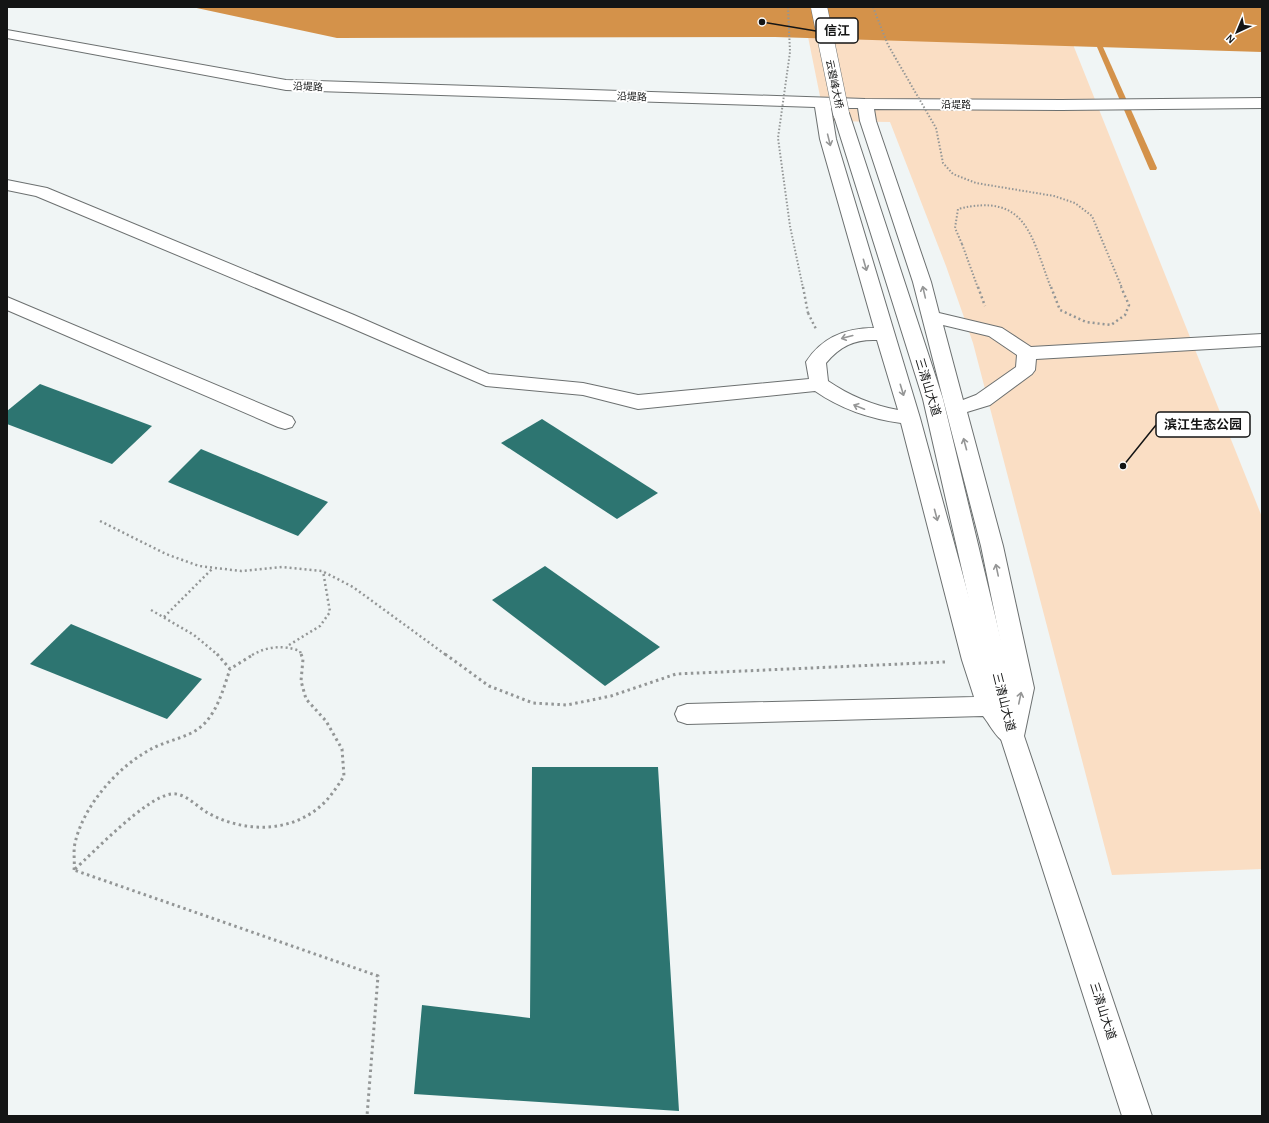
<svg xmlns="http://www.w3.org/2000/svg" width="1269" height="1123" font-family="Karla,'Noto Sans SC',sans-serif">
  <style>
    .green { fill: #fadec4 }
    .water { fill: #d4924a }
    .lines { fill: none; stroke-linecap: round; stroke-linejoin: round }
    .stream { fill: #d4924a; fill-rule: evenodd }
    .building { fill: #2d7571 }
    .minor-casing { stroke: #6c7070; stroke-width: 2 }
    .major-casing { stroke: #6c7070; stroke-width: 2 }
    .path-far2 { stroke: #939696; stroke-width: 2; stroke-dasharray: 1.5 2; stroke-linecap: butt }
    .path-far1 { stroke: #939696; stroke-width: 2.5; stroke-dasharray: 2 3; stroke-linecap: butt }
    .path { stroke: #939696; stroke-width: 3; stroke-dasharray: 2.5 3.5; stroke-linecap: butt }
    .minor { fill: #fff; fill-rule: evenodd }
    .major { fill: #fff; fill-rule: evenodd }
    .major-bridge-casing { stroke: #6c7070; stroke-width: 17; stroke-linecap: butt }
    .path-bridge-far1 { stroke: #939696; stroke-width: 2; stroke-dasharray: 1.5 2; stroke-linecap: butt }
    .path-bridge { stroke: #939696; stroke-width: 2.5; stroke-dasharray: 2 3; stroke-linecap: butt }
    .major-bridge { stroke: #fff; stroke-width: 16 }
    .oneway { stroke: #959696 }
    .labels { text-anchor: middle; stroke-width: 4; stroke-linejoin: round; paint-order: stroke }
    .far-street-label { font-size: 10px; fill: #141515; stroke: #fff }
    .street-label { font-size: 12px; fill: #141515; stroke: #fff }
    .leader { fill: none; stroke: #141515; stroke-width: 1.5 }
    .callout-dot { fill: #141515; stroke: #fff; stroke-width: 1.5 }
    .callout { fill: #fff; stroke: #141515; stroke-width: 1.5 }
    .callout-label { font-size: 13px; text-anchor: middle; font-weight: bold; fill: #141515 }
  </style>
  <rect width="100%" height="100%" fill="#f0f5f5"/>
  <polygon class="green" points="802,7 1058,7 1262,517 1262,869 1112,875 973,343 946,266 890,122 825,121"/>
  <polygon class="water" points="192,7 1262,7 1262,52 775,37 337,38"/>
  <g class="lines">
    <polygon class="stream" points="1098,46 1103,47 1157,168 1156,170 1150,170 1149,168 1097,47"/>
  </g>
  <g class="building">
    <polygon points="40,384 152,426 112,464 7,424 7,411"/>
    <polygon points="542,419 658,493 617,519 501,443"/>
    <polygon points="201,449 328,502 298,536 168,482"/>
    <polygon points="545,566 660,647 605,686 492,600"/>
    <polygon points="71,624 202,679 167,719 30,664"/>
    <polygon points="532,767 658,767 679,1111 414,1094 422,1005 530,1018"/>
  </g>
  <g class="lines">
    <defs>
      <g id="minor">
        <path d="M7,30L286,80L865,99L1061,100L1262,98V108L1061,110L874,109L876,121L931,282L939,313L1002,328L1031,347L1262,334V346L1036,359L1035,370L1032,374L990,405L967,412L1003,546L1034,688L1024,736L1021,743C1001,750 994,730 983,716L687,724L678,721L675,714L678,707L687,704L974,697L962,660L901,423C870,419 841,409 815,391L638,409L583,395L486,386L340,323L36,196L7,190V180L47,188L354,315L489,374L583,383L638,395L809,379L806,362C822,337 846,328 874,328L820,139L815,107L286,90L7,38ZM831,108H858L860,121L913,282L981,546L1010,688L1005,710L1000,702L986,660L920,418L836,139ZM943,325L989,336L1017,355L1016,367L976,395L963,400ZM877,340L898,410C872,405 850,396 828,381L826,363C840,346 855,339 877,340Z"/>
        <polygon points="7,297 292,417 295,422 292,427 285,429 278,427 7,310"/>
      </g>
      <polygon id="major" points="841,108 847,110 849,113 943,399 1024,736 1152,1116 1122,1116 1000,736 923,399 833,113 835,110"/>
    </defs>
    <use href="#minor" class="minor-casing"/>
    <use href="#major" class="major-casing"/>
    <polyline class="path-far2" points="962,244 978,288"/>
    <g class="path-far1">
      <polyline points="978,287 985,306"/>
      <polyline points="808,313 816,329"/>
      <polyline points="100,521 166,554 199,566 241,571 282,567 322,571 353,587 446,655"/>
      <polyline points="151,610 194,635 218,655"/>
      <polyline points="164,617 213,568"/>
      <polyline points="289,645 320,626 330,612 323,571"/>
      <path d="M252,655C268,646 283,645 300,651L301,655"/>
    </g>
    <g class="path">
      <polyline points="217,654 230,669 254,654"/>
      <path d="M301,654L303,659L301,681L306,699L326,721L342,749L344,776C339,784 333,793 326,801C295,833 246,834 208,813C197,807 185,792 171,794C145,798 95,851 74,870L378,976L367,1116"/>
      <polyline points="445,654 489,686 533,703 567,705 611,696 676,674 945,662"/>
      <path d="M74,870C75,861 73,852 75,843C84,804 120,764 155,747C172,739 191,737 204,724C218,710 224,687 230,669"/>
    </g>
    <use href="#minor" class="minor"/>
    <use href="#major" class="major"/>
    <defs>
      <polyline id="major-bridge" points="819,7 841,113"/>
    </defs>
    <use href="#major-bridge" class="major-bridge-casing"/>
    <g class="path-bridge-far1">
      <polyline points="788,7 790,52 778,138 790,226 803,288"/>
      <polyline points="873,7 888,45 936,128 943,163 953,174 976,183 1054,196 1075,203 1092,216 1122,288"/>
      <path d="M962,244L955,228L958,209C1027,192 1031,236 1051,288"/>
    </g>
    <g class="path-bridge">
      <polyline points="803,287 808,313"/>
      <polyline points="1051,287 1060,310 1086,322 1111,325 1125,315 1129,305 1121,287"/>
    </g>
    <use href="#major-bridge" class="major-bridge"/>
  </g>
  <defs><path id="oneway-shaft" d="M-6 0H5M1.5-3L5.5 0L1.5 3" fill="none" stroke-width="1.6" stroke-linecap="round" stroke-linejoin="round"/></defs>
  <g class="oneway">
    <use href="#oneway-shaft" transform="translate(829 140) rotate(76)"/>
    <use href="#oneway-shaft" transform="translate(865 265) rotate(74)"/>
    <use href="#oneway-shaft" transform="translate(924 292) rotate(-103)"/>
    <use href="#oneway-shaft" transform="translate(847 337) rotate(165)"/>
    <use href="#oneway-shaft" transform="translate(902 390) rotate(73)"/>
    <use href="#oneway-shaft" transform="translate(859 407) rotate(-158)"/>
    <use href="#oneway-shaft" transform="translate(965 444) rotate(-105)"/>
    <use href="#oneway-shaft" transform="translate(936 515) rotate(75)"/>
    <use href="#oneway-shaft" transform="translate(997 570) rotate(-102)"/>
    <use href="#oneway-shaft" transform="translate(1020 698) rotate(-78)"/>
  </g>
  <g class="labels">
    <g class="far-street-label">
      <text transform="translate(835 84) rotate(78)" y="4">云碧峰大桥</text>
      <text transform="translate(308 86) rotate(2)" y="4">沿堤路</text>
      <text transform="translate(632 96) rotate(2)" y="4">沿堤路</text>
      <text x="956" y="108">沿堤路</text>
    </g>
    <g class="street-label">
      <text transform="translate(928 387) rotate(73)" y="4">三清山大道</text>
      <text transform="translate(1004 702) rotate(76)" y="4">三清山大道</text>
      <text transform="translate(1103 1011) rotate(72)" y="4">三清山大道</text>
    </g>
  </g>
  <path class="leader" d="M762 22L816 31M1123 466L1156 425"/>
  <g class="callout-dot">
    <circle cx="762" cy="22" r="4"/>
    <circle cx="1123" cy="466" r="4"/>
  </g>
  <g class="callout">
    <rect x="816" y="18" width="42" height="25" rx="4"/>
    <rect x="1156" y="412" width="94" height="25" rx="4"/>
  </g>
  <g class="callout-label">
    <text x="837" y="35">信江</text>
    <text x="1203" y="429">滨江生态公园</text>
  </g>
  <rect width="1269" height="1123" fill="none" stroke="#141515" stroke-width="16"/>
  <g transform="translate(1237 32) rotate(224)" stroke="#ffffff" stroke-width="3" paint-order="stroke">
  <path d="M0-3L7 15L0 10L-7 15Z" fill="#141515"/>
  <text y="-6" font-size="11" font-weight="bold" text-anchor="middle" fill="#141515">N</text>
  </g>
</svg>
